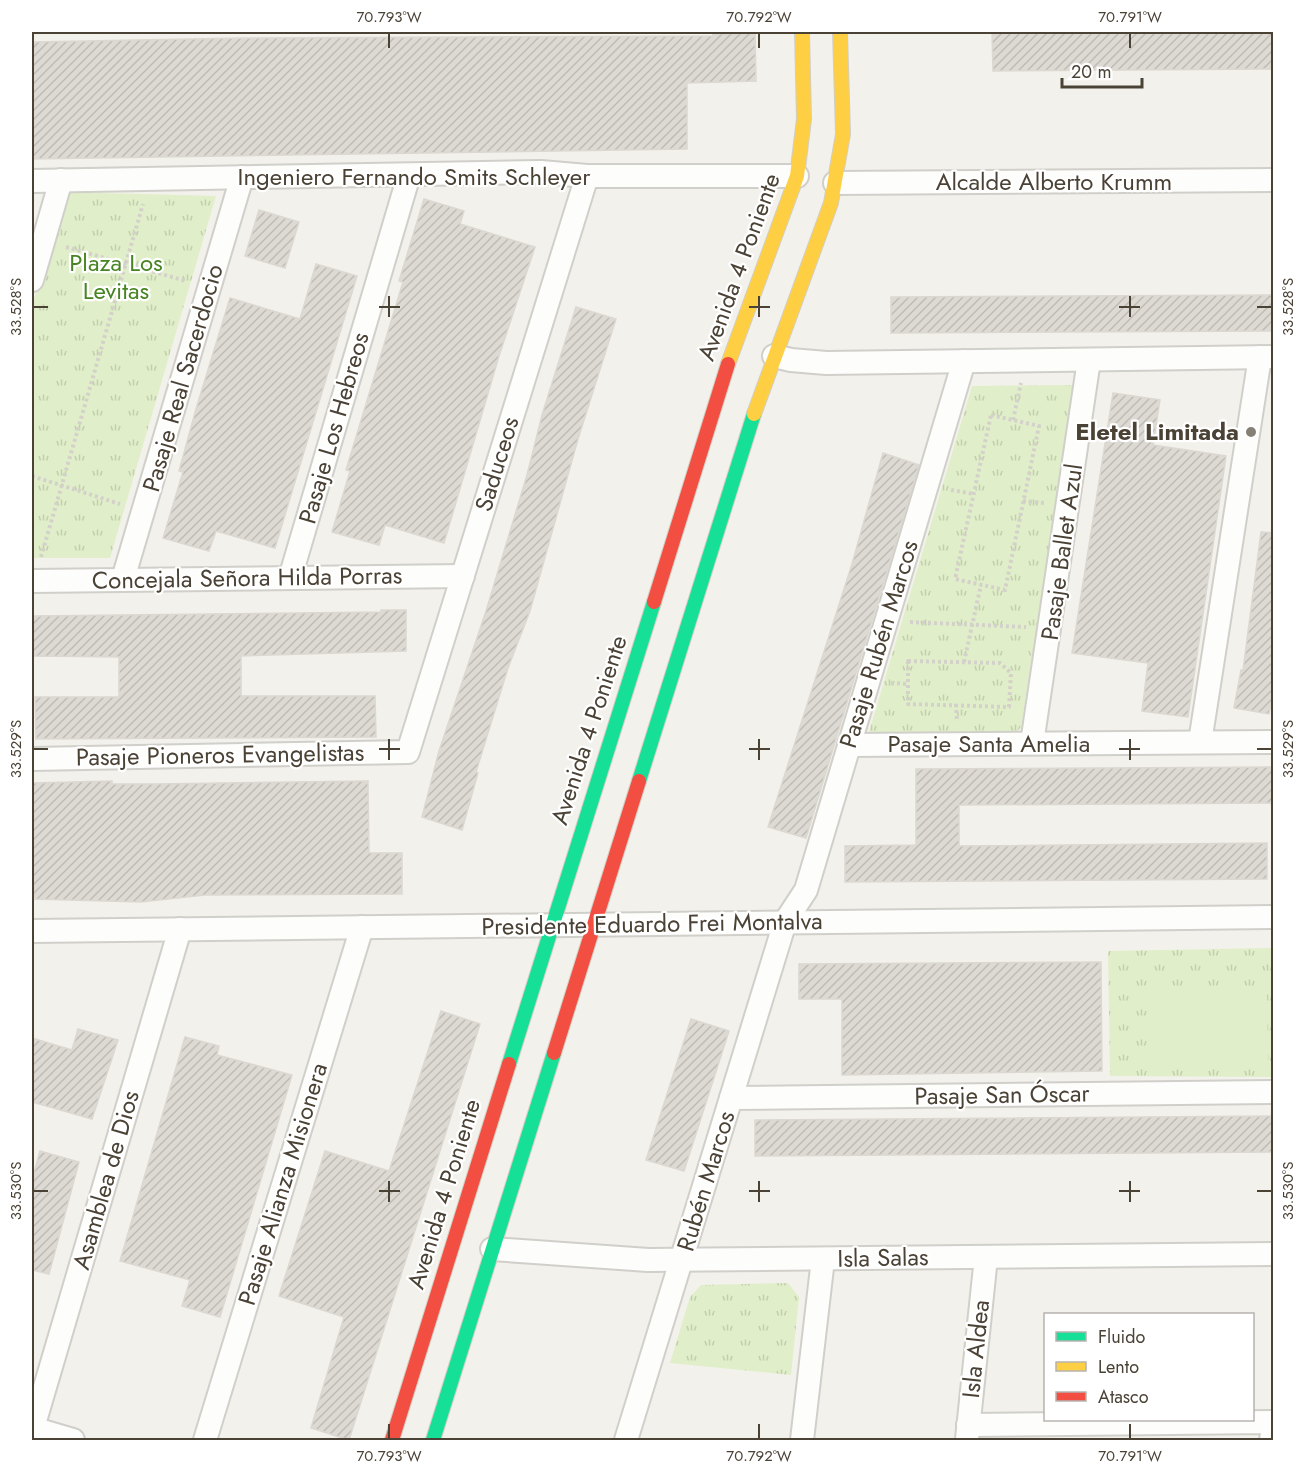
<svg xmlns="http://www.w3.org/2000/svg" width="1305" height="1472" font-family="Jost,sans-serif">
  <style>
    .park { fill: url(#park-tufts) }
    .garden { fill: #e0efc9 }
    .building { fill: url(#building-hatch); stroke: #dcd8d1; stroke-width: 1.5 }
    .lines { fill: none; stroke-linecap: round; stroke-linejoin: round }
    .street-casing { stroke: #d1cfc9; stroke-width: 26 }
    .fast-casing { stroke: #d3cec2; stroke-width: 16 }
    .slow-casing { stroke: #d3cec2; stroke-width: 16 }
    .jam-casing { stroke: #d3cec2; stroke-width: 16 }
    .path { stroke: #d3d1ca; stroke-width: 4; stroke-dasharray: 3 3; stroke-linecap: butt }
    .street { stroke: #fdfdfc; stroke-width: 22 }
    .fast { stroke: #16e098; stroke-width: 14 }
    .slow { stroke: #ffcf43; stroke-width: 14 }
    .jam { stroke: #f24e42; stroke-width: 14 }
    .ticks { fill: none; stroke: #4b4236; stroke-width: 2 }
    .poi-dot { fill: #867f76; stroke: #fff; stroke-width: 2 }
    .labels { text-anchor: middle; stroke-width: 4.5; stroke-linejoin: round; paint-order: stroke }
    .street-label { font-size: 24px; fill: #4b4236; stroke: #fff }
    .park-label { font-size: 24px; fill: #478422; stroke: #fff }
    .poi-label { font-size: 24px; font-weight: bold; fill: #4b4236; stroke: #fff; text-anchor: end }
    .neatline { fill: none; stroke: #4b4236; stroke-width: 2 }
    .ticks-label { font-size: 15px; text-anchor: middle; fill: #4b4236 }
  </style>
  <defs>
    <pattern id="park-tufts" width="24" height="20" patternUnits="userSpaceOnUse" patternTransform="scale(1.5)"><rect width="24" height="20" fill="#e0efc9"/><path d="M3 7l-1-3M5 7V3M7 7l1-3M15 17l-1-3M17 17v-4M19 17l1-3" fill="none" stroke="#c2cead"/></pattern>
    <pattern id="building-hatch" width="6" height="6" patternUnits="userSpaceOnUse" patternTransform="scale(1.5)"><rect width="6" height="6" fill="#dddad4"/><path d="M-1 1l2-2M0 6l6-6M5 7l2-2" fill="none" stroke="#bfbcb7"/></pattern>
  </defs>
  <rect width="100%" height="100%" fill="#f3f1ec"/>
  <g class="park">
    <polygon points="64,192 216,196 110,558 32,558 32,306"/>
    <polygon points="1074,385 1021,727 1016,733 869,732 972,386"/>
    <polygon points="1273,948 1273,1077 1110,1076 1108,951"/>
    <polygon points="788,1283 799,1297 791,1375 670,1363 690,1297 701,1285"/>
  </g>
  <polygon class="garden" points="1267,991 1268,1062 1151,1064 1149,993"/>
  <g class="building">
    <polygon points="992,32 1274,32 1274,69 993,71"/>
    <polygon points="755,33 756,81 687,83 687,149 32,159 32,42 243,38 713,36 713,34"/>
    <polygon points="424,199 464,211 460,224 535,247 499,356 444,543 385,525 379,545 332,532 350,471 346,470 403,282 399,281"/>
    <polygon points="259,210 299,222 285,268 245,256"/>
    <polygon points="316,264 357,276 275,548 216,531 209,551 163,538 183,472 179,471 196,409 230,298 300,319"/>
    <polygon points="1274,295 1274,331 891,333 891,297"/>
    <polygon points="576,307 616,319 578,439 530,611 508,668 476,772 478,773 462,830 422,817 439,751 486,611 527,475 542,415"/>
    <polygon points="1113,393 1160,400 1153,445 1226,456 1188,717 1142,711 1148,663 1072,653"/>
    <polygon points="883,453 919,465 806,838 768,827 852,564"/>
    <polygon points="1261,532 1274,533 1274,690 1269,714 1234,708 1241,670 1243,670"/>
    <polygon points="381,610 406,610 406,651 241,656 241,696 375,696 376,737 36,739 35,697 119,697 119,657 32,656 32,616 381,612"/>
    <polygon points="1273,767 1273,803 959,805 959,846 1267,843 1267,879 845,882 845,846 916,845 916,769"/>
    <polygon points="112,781 112,784 155,784 368,781 369,853 402,853 402,894 205,895 141,902 32,899 32,783"/>
    <polygon points="1101,962 1102,1071 842,1075 842,999 799,999 799,964"/>
    <polygon points="441,1011 480,1024 349,1440 311,1428 344,1317 279,1296 325,1151 389,1171"/>
    <polygon points="691,1019 729,1031 684,1171 646,1160"/>
    <polygon points="78,1029 118,1040 92,1119 32,1102 32,1038 72,1050"/>
    <polygon points="185,1037 219,1046 217,1055 292,1075 220,1317 182,1306 190,1280 120,1261"/>
    <polygon points="1274,1116 1274,1152 755,1156 755,1120"/>
    <polygon points="40,1151 79,1162 49,1274 32,1270 32,1180"/>
  </g>
  <g class="lines">
    <defs>
      <g id="street">
        <polyline points="32,181 541,172 587,176 797,176"/>
        <polyline points="835,183 1274,180"/>
        <polyline points="32,280 61,180"/>
        <polyline points="774,356 791,360 826,363 1274,357"/>
        <polyline points="290,578 409,175"/>
        <polyline points="123,579 242,177"/>
        <polyline points="32,581 463,576"/>
        <polyline points="1200,742 1260,357"/>
        <polyline points="1032,743 1089,360"/>
        <polyline points="849,745 1274,742"/>
        <polyline points="32,759 408,752 587,176"/>
        <polyline points="32,931 1274,917"/>
        <polyline points="731,1098 1274,1092"/>
        <polyline points="492,1249 648,1260 1274,1254"/>
        <polyline points="968,1425 1274,1422 1271,1440"/>
        <polyline points="32,1428 73,1440"/>
        <polyline points="32,1431 180,929"/>
        <polyline points="967,1439 986,1257"/>
        <polyline points="205,1440 362,927"/>
        <polyline points="626,1440 785,922 806,890 964,361"/>
        <polyline points="802,1440 823,1259"/>
      </g>
      <g id="fast">
        <polyline points="639,781 754,414"/>
        <polyline points="509,1064 654,602"/>
        <polyline points="433,1440 554,1053"/>
      </g>
      <g id="slow">
        <polyline points="728,364 797,176 804,119 802,32"/>
        <polyline points="754,414 831,203 843,134 840,32"/>
      </g>
      <g id="jam">
        <polyline points="654,602 728,364"/>
        <polyline points="554,1053 639,781"/>
        <polyline points="392,1440 509,1064"/>
      </g>
    </defs>
    <use href="#street" class="street-casing"/>
    <use href="#fast" class="fast-casing"/>
    <use href="#slow" class="slow-casing"/>
    <use href="#jam" class="jam-casing"/>
    <g class="path">
      <polyline points="66,247 186,281"/>
      <polygon points="991,415 1039,426 1005,590 955,579"/>
      <polyline points="1013,420 1021,383"/>
      <polyline points="32,476 120,504"/>
      <polyline points="951,490 974,494"/>
      <polyline points="1023,501 1044,503"/>
      <polyline points="41,557 143,204"/>
      <polyline points="910,622 1026,627"/>
      <polygon points="908,661 1000,663 1011,673 1009,707 908,704"/>
      <polyline points="964,662 981,585"/>
      <polyline points="891,683 908,684"/>
      <polyline points="956,704 957,722"/>
    </g>
    <use href="#street" class="street"/>
    <use href="#fast" class="fast"/>
    <use href="#slow" class="slow"/>
    <use href="#jam" class="jam"/>
  </g>
  <path class="ticks" d="M389,33V48M759,33V48M1130,33V48M389,296V317M759,296V317M1130,296V317M33,307H48M379,307H400M749,307H770M1119,307H1140M1257,307H1272M389,739V760M759,739V760M1130,739V760M33,749H48M379,749H400M749,749H770M1119,749H1140M1257,749H1272M389,1181V1202M759,1181V1202M1130,1181V1202M33,1191H48M379,1191H400M749,1191H770M1119,1191H1140M1257,1191H1272M389,1424V1439M759,1424V1439M1130,1424V1439"/>
  <circle class="poi-dot" cx="1251" cy="432" r="6"/>
  <g class="labels">
    <g class="street-label">
      <text x="414" y="185">Ingeniero Fernando Smits Schleyer</text>
      <text x="1054" y="190">Alcalde Alberto Krumm</text>
      <text transform="translate(739 267) rotate(-70)" y="8">Avenida 4 Poniente</text>
      <text transform="translate(183 378) rotate(-74)" y="8">Pasaje Real Sacerdocio</text>
      <text transform="translate(334 428) rotate(-74)" y="8">Pasaje Los Hebreos</text>
      <text transform="translate(497 464) rotate(-73)" y="8">Saduceos</text>
      <text transform="translate(1062 552) rotate(-82)" y="8">Pasaje Ballet Azul</text>
      <text transform="translate(247 578) rotate(-1)" y="8">Concejala Señora Hilda Porras</text>
      <text transform="translate(879 644) rotate(-73)" y="8">Pasaje Rubén Marcos</text>
      <text transform="translate(589 730) rotate(-72)" y="8">Avenida 4 Poniente</text>
      <text x="989" y="752">Pasaje Santa Amelia</text>
      <text transform="translate(220 755) rotate(-1)" y="8">Pasaje Pioneros Evangelistas</text>
      <text transform="translate(652 924) rotate(-1)" y="8">Presidente Eduardo Frei Montalva</text>
      <text transform="translate(1002 1095) rotate(-1)" y="8">Pasaje San Óscar</text>
      <text transform="translate(106 1180) rotate(-74)" y="8">Asamblea de Dios</text>
      <text transform="translate(706 1181) rotate(-73)" y="8">Rubén Marcos</text>
      <text transform="translate(283 1184) rotate(-73)" y="8">Pasaje Alianza Misionera</text>
      <text transform="translate(444 1194) rotate(-73)" y="8">Avenida 4 Poniente</text>
      <text transform="translate(883 1258) rotate(-1)" y="8">Isla Salas</text>
      <text transform="translate(976 1349) rotate(-84)" y="8">Isla Aldea</text>
    </g>
    <g class="park-label">
      <text x="116" y="271">Plaza Los<tspan x="116" dy="28">Levitas</tspan></text>
    </g>
    <g class="poi-label">
      <text x="1239" y="440">Eletel Limitada</text>
    </g>
  </g>
  <rect width="1305" height="1472" fill="none" stroke="#ffffff" stroke-width="66"/>
  <rect x="1044" y="1313" width="210" height="108" fill="#ffffff" stroke="#b7b3af" stroke-width="1.5"/>
  <rect x="1056" y="1332" width="30" height="9" fill="#16e098" stroke="#b7b3af" stroke-width="1.5"/>
  <text x="1098" y="1343" font-size="18" fill="#4b4236">Fluido</text>
  <rect x="1056" y="1362" width="30" height="9" fill="#ffcf43" stroke="#b7b3af" stroke-width="1.5"/>
  <text x="1098" y="1373" font-size="18" fill="#4b4236">Lento</text>
  <rect x="1056" y="1392" width="30" height="9" fill="#f24e42" stroke="#b7b3af" stroke-width="1.5"/>
  <text x="1098" y="1403" font-size="18" fill="#4b4236">Atasco</text>
  <path d="M1062 78v9h80v-9" fill="none" stroke="#4b4236" stroke-width="3"/>
  <text x="1071" y="78" font-size="18" fill="#4b4236" stroke="#ffffff" stroke-width="4.5" paint-order="stroke">20 m</text>
  <rect x="33" y="33" width="1239" height="1406" class="neatline"/>
  <g class="ticks-label">
    <text x="389" y="22">70.793°W</text>
    <text x="759" y="22">70.792°W</text>
    <text x="1130" y="22">70.791°W</text>
    <text transform="translate(16 307) rotate(-90)" y="5">33.528°S</text>
    <text transform="translate(1288 307) rotate(-90)" y="5">33.528°S</text>
    <text transform="translate(16 749) rotate(-90)" y="5">33.529°S</text>
    <text transform="translate(1288 749) rotate(-90)" y="5">33.529°S</text>
    <text transform="translate(16 1191) rotate(-90)" y="5">33.530°S</text>
    <text transform="translate(1288 1191) rotate(-90)" y="5">33.530°S</text>
    <text x="389" y="1461">70.793°W</text>
    <text x="759" y="1461">70.792°W</text>
    <text x="1130" y="1461">70.791°W</text>
  </g>
</svg>
